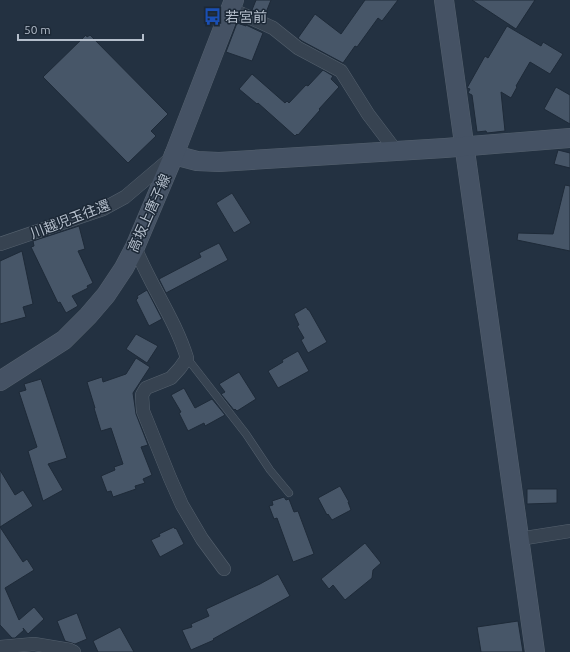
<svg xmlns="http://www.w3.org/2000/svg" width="570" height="652" font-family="Ubuntu,'Noto Sans JP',sans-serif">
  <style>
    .building { fill: #475668; stroke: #1e2a38 }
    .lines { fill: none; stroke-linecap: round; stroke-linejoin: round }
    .lane-casing { stroke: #55616e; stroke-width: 8 }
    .street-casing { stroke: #55616e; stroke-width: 14 }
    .secondary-casing { stroke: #55616e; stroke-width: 20 }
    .lane { stroke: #374351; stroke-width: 7 }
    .street { stroke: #374351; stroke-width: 13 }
    .secondary { stroke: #455264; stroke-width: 19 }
    .labels { text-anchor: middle; stroke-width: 3; stroke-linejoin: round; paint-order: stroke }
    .poi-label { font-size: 14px; fill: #b4becb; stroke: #1c2836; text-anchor: start }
    .street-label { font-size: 14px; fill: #b4becb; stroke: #1c2836 }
  </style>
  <rect width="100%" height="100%" fill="#233141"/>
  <g class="building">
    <polygon points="256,0 271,0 265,15 252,10"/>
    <polygon points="365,0 398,0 382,21 378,18 357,47 355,46 343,63 302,41 298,38 315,14 341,34"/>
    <polygon points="472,0 535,0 516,29"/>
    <polygon points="237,23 246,26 246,25 263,33 252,61 226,52"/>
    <polygon points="507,26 541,46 543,42 563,54 550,74 530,62 516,86 517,87 511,98 501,92 505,131 487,133 486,131 477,132 472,95 468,93 470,89 467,88 485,56 488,58"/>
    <polygon points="86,35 87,37 90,35 168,114 151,131 156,136 128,163 43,77"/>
    <polygon points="323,70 333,76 331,79 339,87 319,109 320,110 298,135 297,134 295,136 258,103 257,104 239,89 252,74 285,103 287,101 289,103 306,85 308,86"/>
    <polygon points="556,87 570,95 570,124 544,109"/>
    <polygon points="558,150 570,153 570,168 554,164"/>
    <polygon points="565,185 570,186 570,251 517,240 518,233 553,234"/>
    <polygon points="232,193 251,223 234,233 216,203"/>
    <polygon points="79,226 85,249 78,251 93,283 87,286 88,288 72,296 78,306 66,313 60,302 58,303 31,247 34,246 33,241"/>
    <polygon points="219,243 228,260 166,293 159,279 201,257 199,253"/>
    <polygon points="22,251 33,304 23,307 26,317 0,324 0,261"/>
    <polygon points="147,290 162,319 149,326 136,300 138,298 137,296"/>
    <polygon points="306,307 308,310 309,310 327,342 308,353 301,340 304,338 297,326 299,325 294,314"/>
    <polygon points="136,334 158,346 147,363 126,349"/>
    <polygon points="298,351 309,371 278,388 268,371 283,362 282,360"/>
    <polygon points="136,358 150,367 133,393 136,414 148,445 141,447 152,475 143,479 145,483 135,486 136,489 113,497 111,491 107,492 101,476 115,470 114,467 123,464 111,428 101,431 94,408 95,408 87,382 102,377 103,382 126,374"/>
    <polygon points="239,372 256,399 237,411 235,409 234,410 221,394 225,392 219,384"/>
    <polygon points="41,379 67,458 48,464 63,490 43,501 28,451 37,447 19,392 26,390 24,384"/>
    <polygon points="184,388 195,408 212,399 225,415 205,426 204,423 188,431 179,413 181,412 171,395"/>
    <polygon points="0,470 15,495 23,490 33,506 0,527 23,562 27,559 34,570 5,588 19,620 34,607 44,619 28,634 23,628 24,630 15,638 12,638 0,625"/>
    <polygon points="340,486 349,502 348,502 351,510 332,520 328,514 327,515 318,498"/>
    <polygon points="527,489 557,489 557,503 527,504"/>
    <polygon points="284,497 286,500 289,499 294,512 298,511 314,554 293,562 277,518 274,519 269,506 273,505 272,501"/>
    <polygon points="174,527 175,529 176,528 184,544 160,557 151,540 160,536 159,534"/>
    <polygon points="365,543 381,563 373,570 372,578 345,600 333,585 329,589 321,579"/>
    <polygon points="278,574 290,596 213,639 214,640 191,650 182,630 192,627 191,624 209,616 206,609 260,584"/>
    <polygon points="77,613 87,639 75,644 65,641 57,621"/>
    <polygon points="518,621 523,652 481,652 477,627"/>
    <polygon points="120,627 134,652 98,652 93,641"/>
  </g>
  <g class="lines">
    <defs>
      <polyline id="lane" points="187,358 246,434 270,470 289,493"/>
      <g id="street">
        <polyline points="231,9 273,28 298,48 341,71 368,114 396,151"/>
        <polyline points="0,244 103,209 125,197 171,158"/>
        <path d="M135,247C150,285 175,319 187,358L180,368L171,378L146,388L142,395L143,411L170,478L182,505L202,539L224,569"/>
        <polyline points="519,539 570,531"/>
        <polyline points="0,647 34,644 70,650 74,652"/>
      </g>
      <g id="secondary">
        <polyline points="444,0 535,652"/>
        <polyline points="174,155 197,161 219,162 445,148 570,138"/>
        <polyline points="0,381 64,340 88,316 106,295 124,268 135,247 174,155 234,0"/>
      </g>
    </defs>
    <use href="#lane" class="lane-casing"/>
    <use href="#street" class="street-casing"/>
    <use href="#secondary" class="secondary-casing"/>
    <use href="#lane" class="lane"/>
    <use href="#street" class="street"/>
    <use href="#secondary" class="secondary"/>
  </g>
  <defs>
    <symbol id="bus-bare" viewBox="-9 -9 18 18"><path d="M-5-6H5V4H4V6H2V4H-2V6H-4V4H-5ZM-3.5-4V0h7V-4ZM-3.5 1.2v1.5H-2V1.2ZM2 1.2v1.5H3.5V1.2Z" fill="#1a4fb4" stroke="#1c2836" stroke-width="2.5" paint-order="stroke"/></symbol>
  </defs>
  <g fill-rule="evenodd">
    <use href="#bus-bare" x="200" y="4" width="25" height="25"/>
  </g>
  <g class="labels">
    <g class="poi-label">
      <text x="225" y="22">若宮前</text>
    </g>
    <g class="street-label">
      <text transform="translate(149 213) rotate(-66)" y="5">高坂上唐子線</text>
      <text transform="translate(70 219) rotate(-21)" y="5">川越児玉往還</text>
    </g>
  </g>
  <path d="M18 34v6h125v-6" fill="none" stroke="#b4becb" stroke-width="2"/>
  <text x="24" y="34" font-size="12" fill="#b4becb" stroke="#1c2836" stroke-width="3" paint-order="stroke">50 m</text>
</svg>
